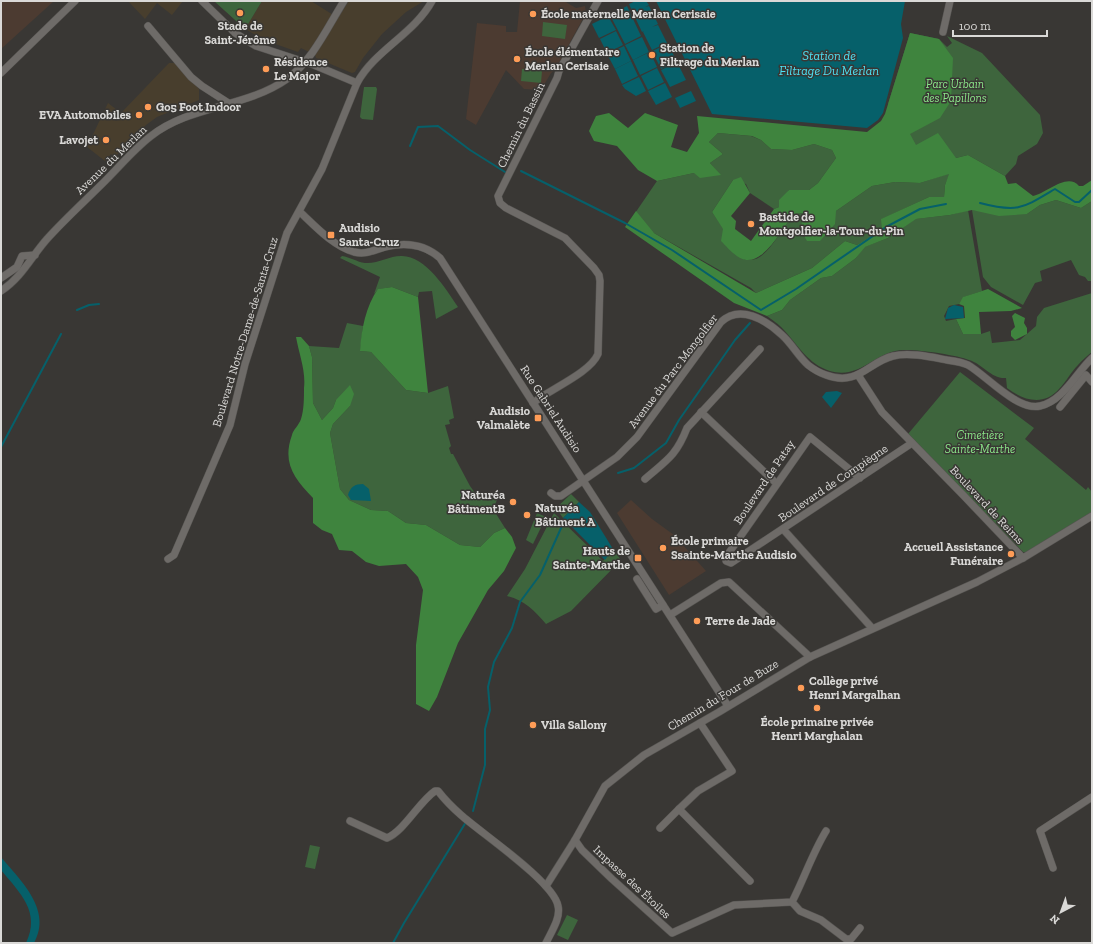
<svg xmlns="http://www.w3.org/2000/svg" width="1093" height="944" font-family="'Zilla Slab',serif">
  <style>
    .commercial { fill: #483e2d }
    .education { fill: #4c3b31 }
    .green { fill: #3e653d }
    .forest { fill: #3f843e }
    .water { fill: #06606a }
    .lines { fill: none; stroke-linecap: round; stroke-linejoin: round }
    .stream { stroke: #06606a; stroke-width: 2 }
    .street-casing { stroke: #555350; stroke-width: 8 }
    .street { stroke: #6e6b68; stroke-width: 7 }
    .poi-dot { fill: #fe9c57; stroke: #393734; stroke-width: 1.5 }
    .labels { text-anchor: middle; stroke-width: 3; stroke-linejoin: round; paint-order: stroke }
    .poi-label { font-size: 12px; font-weight: bold; fill: #dad9d7; stroke: #393734; text-anchor: start }
    .park-label { font-size: 12px; font-style: italic; fill: #8be789; stroke: #393734 }
    .street-label { font-size: 12px; fill: #dad9d7; stroke: #393734 }
    .water-label { font-size: 13px; font-style: italic; fill: #4de0f3; stroke: #393734 }
  </style>
  <rect width="100%" height="100%" fill="#393734"/>
  <g class="commercial">
    <polygon points="128,1 183,1 172,15 157,3 145,19"/>
    <polygon points="262,1 311,1 338,18 349,1 424,1 406,12 382,34 363,58 355,72 352,73 316,58 315,55 301,48 298,52 264,40 245,29"/>
    <polygon points="169,63 176,63 199,89 199,100 157,117 146,125 115,157 111,154 105,161 87,147 108,103 121,113"/>
  </g>
  <g class="education">
    <polygon points="1,1 54,1 1,49"/>
    <polygon points="520,1 564,1 576,8 585,6 586,13 555,70 551,73 541,90 524,89 506,70 476,125 466,119 477,23 506,26 506,32 517,32"/>
    <polygon points="631,500 652,519 674,535 706,571 669,595 617,513"/>
  </g>
  <g class="green">
    <polygon points="214,1 262,1 245,29"/>
    <polygon points="543,22 567,25 565,39 542,36"/>
    <polygon points="910,33 939,39 947,47 952,43 947,36 982,53 1040,115 1043,133 1037,144 1018,156 1016,164 1005,176 968,155 956,158 912,147 888,104"/>
    <polygon points="522,69 542,71 541,83 521,81"/>
    <polygon points="364,87 376,87 377,89 373,120 362,119 360,117"/>
    <path d="M718,133L751,136L761,140L771,149L792,150L814,144L832,150L836,158L818,183L809,190H789L779,207L774,209L750,193L746,184L733,180L712,212L745,260C748,260 754,260 758,258C770,252 784,226 794,214L836,211L872,186L895,182L920,183L950,173L945,185L944,197H929L882,219L883,229L857,245L845,241L812,268L756,293L751,288L654,233L629,222L657,181L694,173L720,175L710,163L723,154L709,142Z"/>
    <polygon points="1056,200 1081,208 1092,201 1092,281 1088,281 1085,277 1079,275 1071,260 1040,271 1042,281 1035,283 1023,305 991,287 983,277 972,210 1027,214 1040,205"/>
    <path d="M968,210L982,291L964,297L959,304L949,306L944,316L946,321L956,319L963,334H981L990,331L992,343L1020,340L1036,326L1037,317L1044,308L1092,293V352C1087,356 1082,360 1078,365C1071,372 1066,382 1059,389C1043,407 1023,400 1007,388L1006,378C991,379 983,364 969,360C958,355 916,349 904,350C876,350 861,380 830,371C808,364 798,345 783,329C779,324 772,320 767,316L782,310L790,300L821,278L832,276L856,258L864,247L888,238L915,219L950,215Z"/>
    <path d="M342,256C350,257 357,262 365,263C378,264 389,256 401,256C425,255 446,289 458,307L436,319L432,291L419,292L418,297L392,287L379,289L374,294L380,277L340,258Z"/>
    <polygon points="347,323 363,326 360,351 371,352 406,390 428,393 448,386 454,418 449,420 450,424 445,425 451,446 449,448 451,454 453,454 470,486 480,500 496,491 497,500 493,509 505,528 494,533 480,547 460,545 426,525 406,523 388,511 371,510 349,500 340,489 330,433 333,424 350,406 336,400 333,408 322,420 313,403 312,357 309,346 339,348"/>
    <polygon points="960,372 1034,428 1025,439 1086,490 1088,487 1092,492 1092,512 1028,553 1023,552 908,434"/>
    <polygon points="571,494 579,502 563,518 556,508"/>
    <polygon points="537,513 546,517 533,544 526,540"/>
    <path d="M554,513L603,561L613,549L621,560L571,611L546,624C534,610 524,600 507,596L525,569Z"/>
    <polygon points="310,845 320,847 315,869 305,867"/>
    <polygon points="567,915 578,920 568,940 557,935"/>
  </g>
  <g class="forest">
    <path d="M910,33L939,39L953,58L951,101L940,118L910,134L916,145L938,133L956,158L968,155L1005,176L1008,184L1016,183L1033,196C1046,194 1067,172 1079,186H1083L1092,180V201L1081,208L1056,200L1040,205L1027,214L999,216L972,210L950,215L916,219L888,238L865,247L856,258L832,276L821,278L790,300L782,310L767,316L734,303L625,227L636,211L654,233L756,293L812,268L845,241L857,245L882,229L881,219L929,197H944L945,185L949,174L920,183L895,182L872,186L836,211L835,224L820,241H807L800,229L805,213L794,214C783,227 766,262 746,260C737,259 727,247 721,241L723,229L712,212L733,180L741,177L750,193L731,216L736,221L735,229L751,241L774,209L779,207V200L789,190H809L818,183L836,158L832,150L814,144L792,150L771,149L761,140L752,136L718,133L709,142L723,154L710,163L721,175L700,178L694,173L657,181L638,170L617,146L594,141L589,131L596,116L609,113L628,128L645,113L678,125L671,147L687,152L699,133L697,116L867,132L881,121L885,114Z"/>
    <path d="M392,287L418,297L428,393L406,390L371,352L360,351C361,331 366,305 378,289Z"/>
    <polygon points="988,289 1022,308 1011,311 979,312 981,334 963,334 956,319 965,318 964,306 959,304 963,297"/>
    <polygon points="1015,313 1025,318 1024,323 1027,328 1027,334 1015,340 1011,336 1011,331 1015,327 1012,316"/>
    <path d="M296,337H301L309,346L312,357L313,403L322,420L333,408L336,400L350,385L354,394L350,406L333,424L330,433L340,489L349,500L371,510L388,511L406,523L426,525L460,545L480,547L494,533L505,528L512,537L516,548L504,571L488,590L458,643L437,697L429,711L416,704V645L423,590L418,577L406,564L379,566L366,562L352,551L339,550L332,534L322,530L313,523V498C294,478 282,463 292,435C293,430 299,425 301,419C304,410 304,398 304,388C306,371 299,354 296,337Z"/>
  </g>
  <g class="water">
    <polygon points="636,1 646,1 649,5 645,7 649,6 658,24 652,27 658,25 667,43 652,50 643,32 644,31 642,32 633,13 642,9 633,13 629,4"/>
    <polygon points="656,1 905,1 901,24 903,38 883,113 878,120 867,128 712,114"/>
    <polygon points="627,6 641,36 625,44 610,15"/>
    <polygon points="608,16 616,30 599,38 592,24"/>
    <polygon points="616,31 623,45 607,53 600,39"/>
    <polygon points="642,37 649,52 633,60 625,45"/>
    <polygon points="668,44 677,62 661,69 652,51"/>
    <polygon points="624,46 631,61 615,69 607,54"/>
    <polygon points="650,52 657,67 640,75 633,60"/>
    <polygon points="631,61 638,76 622,84 615,69"/>
    <polygon points="677,62 686,80 670,87 661,70"/>
    <polygon points="657,68 664,82 648,90 641,76"/>
    <polygon points="639,77 646,91 636,96 625,89 622,85"/>
    <polygon points="665,83 672,97 656,105 648,91"/>
    <polygon points="691,91 696,101 680,108 675,98"/>
    <polygon points="954,305 963,307 964,318 945,319 948,308"/>
    <polygon points="837,391 842,393 831,408 822,397 826,392"/>
    <path d="M363,484L369,489L371,501L351,500L348,495C350,487 355,484 363,484Z"/>
    <polygon points="579,502 590,512 613,549 605,560 563,518"/>
    <path d="M1,857C20,880 53,910 34,943H26C41,912 20,893 1,870Z"/>
  </g>
  <g class="lines">
    <g class="stream">
      <polyline points="410,146 418,127 438,126 470,150 505,172"/>
      <polyline points="521,171 625,223 672,250 761,310 796,289 886,227 920,209 946,204"/>
      <path d="M980,203C1018,213 1023,208 1055,189L1075,202H1079L1092,190"/>
      <polyline points="77,310 89,305 99,304"/>
      <polyline points="1,447 61,334"/>
      <polyline points="618,473 634,468 666,443 679,420 735,340 750,323"/>
      <polyline points="473,811 485,765 485,729 490,710 488,687 494,662 512,628 520,602 540,575 566,517"/>
      <polyline points="393,943 404,923 466,822"/>
    </g>
    <defs>
      <g id="street">
        <polyline points="202,1 235,33 256,46 314,65 357,83"/>
        <polyline points="148,26 191,77 202,86 230,104"/>
        <polyline points="943,32 950,1"/>
        <polyline points="1,73 75,1"/>
        <path d="M300,212C315,226 333,246 354,252C366,255 374,250 385,247C405,242 424,244 440,258L728,706"/>
        <polyline points="1,278 17,267 22,256 35,255"/>
        <path d="M1,291C22,277 31,257 47,239C65,219 86,200 105,181C120,166 134,149 151,136C190,105 246,108 287,79C313,60 327,28 344,1"/>
        <polyline points="858,375 882,412 964,496 1023,558"/>
        <path d="M533,403C550,389 590,373 598,354L600,281L599,275L594,268L565,238L506,208L500,203L498,196L557,78L559,71L598,1"/>
        <polyline points="1060,407 1086,375 1092,382"/>
        <polyline points="701,412 776,483"/>
        <polyline points="860,478 810,437 726,557 726,561 731,563 912,443"/>
        <path d="M645,479C667,460 676,456 687,428L760,349"/>
        <path d="M551,493L555,496H561L617,457L637,437L721,322C740,304 766,320 782,335C792,344 798,356 808,365C813,369 820,373 826,375C858,387 868,362 893,356C909,352 931,357 947,360C954,361 962,362 968,365C987,376 1017,411 1040,406C1063,401 1076,373 1092,358"/>
        <polyline points="783,529 872,628"/>
        <path d="M168,559L174,555L230,425L245,364L287,233L322,169L357,83C375,50 414,34 432,1"/>
        <polyline points="637,579 656,609 663,605"/>
        <polyline points="670,615 721,583 729,582 810,657"/>
        <polyline points="700,723 732,771 698,791 679,809 750,881"/>
        <path d="M350,821L387,838C404,831 419,802 435,791H438C445,800 453,808 461,815C481,833 554,882 558,906C561,918 551,932 546,943"/>
        <polyline points="660,828 679,809"/>
        <path d="M575,840L582,850L612,879L672,933L734,905L792,902C804,879 812,854 826,831"/>
        <polyline points="1053,868 1040,831 1092,797"/>
        <polyline points="546,886 575,840 605,786 644,755 719,712 810,657 977,582 1023,558 1092,516"/>
        <polyline points="792,902 800,911 821,920 846,939 851,939 860,928"/>
      </g>
    </defs>
    <use href="#street" class="street-casing"/>
    <use href="#street" class="street"/>
  </g>
  <g class="poi-dot">
    <circle cx="240" cy="13" r="4"/>
    <circle cx="533" cy="14" r="4"/>
    <circle cx="652" cy="55" r="4"/>
    <circle cx="517" cy="59" r="4"/>
    <circle cx="266" cy="69" r="4"/>
    <circle cx="148" cy="107" r="4"/>
    <circle cx="139" cy="115" r="4"/>
    <circle cx="106" cy="140" r="4"/>
    <circle cx="751" cy="224" r="4"/>
    <rect x="327" y="231" width="8" height="8" rx="2"/>
    <rect x="534" y="414" width="8" height="8" rx="2"/>
    <circle cx="513" cy="502" r="4"/>
    <circle cx="527" cy="515" r="4"/>
    <circle cx="663" cy="548" r="4"/>
    <circle cx="1011" cy="554" r="4"/>
    <rect x="634" y="554" width="8" height="8" rx="2"/>
    <circle cx="697" cy="621" r="4"/>
    <circle cx="801" cy="688" r="4"/>
    <circle cx="817" cy="708" r="4"/>
    <circle cx="533" cy="725" r="4"/>
  </g>
  <g class="labels">
    <g class="poi-label">
      <text x="541" y="18">École maternelle Merlan Cerisaie</text>
      <text x="240" y="30" text-anchor="middle">Stade de<tspan x="240" dy="14">Saint-Jérôme</tspan></text>
      <text x="660" y="52">Station de<tspan x="660" dy="14">Filtrage du Merlan</tspan></text>
      <text x="525" y="56">École élémentaire<tspan x="525" dy="14">Merlan Cerisaie</tspan></text>
      <text x="274" y="66">Résidence<tspan x="274" dy="14">Le Major</tspan></text>
      <text x="156" y="111">Go5 Foot Indoor</text>
      <text x="131" y="119" text-anchor="end">EVA Automobiles</text>
      <text x="98" y="144" text-anchor="end">Lavojet</text>
      <text x="759" y="221">Bastide de<tspan x="759" dy="14">Montgolfier-la-Tour-du-Pin</tspan></text>
      <text x="339" y="232">Audisio<tspan x="339" dy="14">Santa-Cruz</tspan></text>
      <text x="530" y="415" text-anchor="end">Audisio<tspan x="530" dy="14">Valmalète</tspan></text>
      <text x="505" y="499" text-anchor="end">Naturéa<tspan x="505" dy="14">BâtimentB</tspan></text>
      <text x="535" y="512">Naturéa<tspan x="535" dy="14">Bâtiment A</tspan></text>
      <text x="671" y="545">École primaire<tspan x="671" dy="14">Ssainte-Marthe Audisio</tspan></text>
      <text x="1003" y="551" text-anchor="end">Accueil Assistance<tspan x="1003" dy="14">Funéraire</tspan></text>
      <text x="630" y="555" text-anchor="end">Hauts de<tspan x="630" dy="14">Sainte-Marthe</tspan></text>
      <text x="705" y="625">Terre de Jade</text>
      <text x="809" y="685">Collège privé<tspan x="809" dy="14">Henri Margalhan</tspan></text>
      <text x="817" y="726" text-anchor="middle">École primaire privée<tspan x="817" dy="14">Henri Marghalan</tspan></text>
      <text x="541" y="729">Villa Sallony</text>
    </g>
    <g class="park-label">
      <text x="955" y="88">Parc Urbain<tspan x="955" dy="14">des Papillons</tspan></text>
      <text x="980" y="439">Cimetière<tspan x="980" dy="14">Sainte-Marthe</tspan></text>
    </g>
    <g class="street-label">
      <text transform="translate(521 125) rotate(-64)" y="4">Chemin du Bassin</text>
      <text transform="translate(111 160) rotate(-44)" y="4">Avenue du Merlan</text>
      <text transform="translate(245 332) rotate(-73)" y="4">Boulevard Notre-Dame-de-Santa-Cruz</text>
      <text transform="translate(673 371) rotate(-53)" y="4">Avenue du Parc Mongolfier</text>
      <text transform="translate(551 409) rotate(57)" y="4">Rue Gabriel Audisio</text>
      <text transform="translate(764 482) rotate(-56)" y="4">Boulevard de Patay</text>
      <text transform="translate(833 483) rotate(-34)" y="4">Boulevard de Compiègne</text>
      <text transform="translate(987 505) rotate(47)" y="4">Boulevard de Reims</text>
      <text transform="translate(723 695) rotate(-31)" y="4">Chemin du Four de Buze</text>
      <text transform="translate(632 882) rotate(43)" y="4">Impasse des Étoiles</text>
    </g>
    <g class="water-label">
      <text x="829" y="60">Station de<tspan x="829" dy="15">Filtrage Du Merlan</tspan></text>
    </g>
  </g>
  <rect width="1093" height="944" fill="none" stroke="#dad9d7" stroke-width="4"/>
  <g transform="translate(1061 912) rotate(221)" stroke="#393734" stroke-width="3" paint-order="stroke">
  <path d="M0-3L7 15L0 10L-7 15Z" fill="#dad9d7"/>
  <text y="-6" font-size="11" font-weight="bold" text-anchor="middle" fill="#dad9d7">N</text>
  </g>
  <path d="M953 30v6h94v-6" fill="none" stroke="#dad9d7" stroke-width="2"/>
  <text x="959" y="30" font-size="12" fill="#dad9d7" stroke="#393734" stroke-width="3" paint-order="stroke">100 m</text>
</svg>
